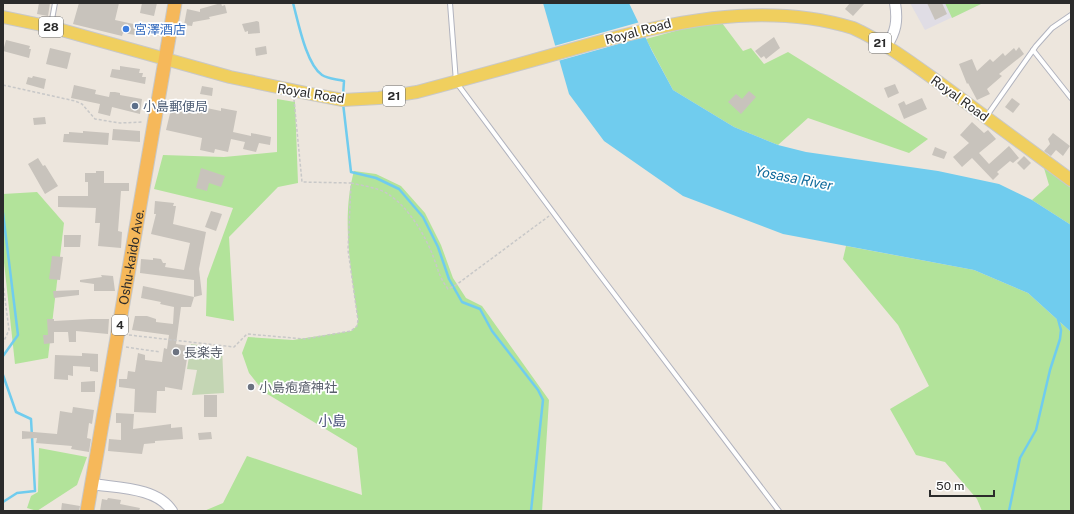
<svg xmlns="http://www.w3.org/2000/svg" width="1074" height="514" font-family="'Public Sans','Noto Sans JP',sans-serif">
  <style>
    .industrial { fill: #e0dde5 }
    .green { fill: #b2e39a }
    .cemetery { fill: #c4d6b4 }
    .water { fill: #70ccee }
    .pier { fill: #ede6dd }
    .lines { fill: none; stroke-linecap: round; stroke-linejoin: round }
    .stream { stroke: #70ccee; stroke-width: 2.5 }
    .building { fill: #c8c3bc }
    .service-casing { stroke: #b1b3be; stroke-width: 6 }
    .tertiary-casing { stroke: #b1b3be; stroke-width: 12 }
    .primary-casing { stroke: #c8c8c8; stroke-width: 14 }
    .trunk-casing { stroke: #c8c8c8; stroke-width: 15 }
    .path { stroke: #c8c8c8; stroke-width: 1.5; stroke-dasharray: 3 2; stroke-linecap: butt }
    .service { stroke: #fff; stroke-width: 4 }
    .tertiary { stroke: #fff; stroke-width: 10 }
    .primary { stroke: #f0cf5e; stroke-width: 12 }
    .trunk { stroke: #f6b85a; stroke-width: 13 }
    .shop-dot { fill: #3f7fe0; stroke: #fff; stroke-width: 1.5 }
    .service-dot { fill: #5c6f8a; stroke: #fff; stroke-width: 1.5 }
    .worship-dot { fill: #6b7280; stroke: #fff; stroke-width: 1.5 }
    .labels { text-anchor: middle; stroke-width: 3.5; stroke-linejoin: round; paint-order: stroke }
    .shield { fill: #fff; stroke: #6b6b6b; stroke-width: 1 }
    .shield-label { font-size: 12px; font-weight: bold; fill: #2b2b2b }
    .shop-label { font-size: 13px; fill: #366cbe; stroke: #fff; text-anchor: start }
    .street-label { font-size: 13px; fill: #2b2b2b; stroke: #fff }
    .service-label { font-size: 13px; fill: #4e5e75; stroke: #fff; text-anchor: start }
    .worship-label { font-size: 13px; fill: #5b616d; stroke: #fff; text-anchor: start }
    .water-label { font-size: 14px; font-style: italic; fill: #0e6a9b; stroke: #fff }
    .neighbourhood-label { font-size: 14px; fill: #4b537b; stroke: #fff }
  </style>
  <rect width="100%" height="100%" fill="#ede6dd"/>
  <polygon class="industrial" points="910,3 983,3 925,30"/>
  <g class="green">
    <polygon points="945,3 983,3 952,18"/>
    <polygon points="719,19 743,51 751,48 764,64 788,52 928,139 909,153 808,118 778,145 734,127 673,90 646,39"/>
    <polygon points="277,99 295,102 298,183 278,187 229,237 234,321 206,316 207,279 233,208 154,189 163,155 224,157 277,152"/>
    <polygon points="1044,168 1071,188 1071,225 1032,200 1049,185"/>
    <path d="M354,171L376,174L401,186L425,213L441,245L453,278L466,298L482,306L549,400L542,511H204L223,503L247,456L362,495L357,448L264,392L249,373L242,353L248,337L293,340L351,331L357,326L358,320C351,272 341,218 354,171Z"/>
    <polygon points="37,192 64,223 48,358 15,364 3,253 3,194"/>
    <polygon points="846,246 974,270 1028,293 1071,332 1071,511 982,511 977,499 945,462 916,455 890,409 929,386 898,325 843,259"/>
    <polygon points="39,448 87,457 77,485 37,511 27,508 31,496 38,492"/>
  </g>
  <polygon class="cemetery" points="191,344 222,348 224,393 192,395 197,370 187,369"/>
  <polygon class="water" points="543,3 629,3 652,51 673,90 734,127 778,145 806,152 938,171 999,184 1032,200 1071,225 1071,332 1028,293 974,270 783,234 683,196 604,141 569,94"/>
  <polygon class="pier" points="640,22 647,36 558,61 554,46"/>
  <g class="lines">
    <g class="stream">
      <path d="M293,3C298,21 306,64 322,75C328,79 337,79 344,81L343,96"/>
      <polyline points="343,103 351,172 376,178 399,189 423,217 438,247 449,279 462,302 480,309 492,331 538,390 543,400 531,511"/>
      <polyline points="3,213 18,335 3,356"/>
      <polyline points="3,375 16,412 31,419 35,491 17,493 3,502"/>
      <polyline points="1009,511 1020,458 1036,430 1050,370 1060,339 1061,330 1058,319"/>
    </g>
  </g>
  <g class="building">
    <polygon points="39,3 50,3 48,16 37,14"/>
    <polygon points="79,3 119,3 115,20 138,25 135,35 123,33 122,36 73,24"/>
    <polygon points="142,3 157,3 154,16 140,13"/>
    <polygon points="221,3 222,6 225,5 227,13 209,17 210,19 193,22 192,26 184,25 187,9 200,12 200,9"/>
    <polygon points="850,3 865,3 853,16 845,9"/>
    <polygon points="927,3 942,3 947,14 935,20"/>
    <polygon points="257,21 259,22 260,33 248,34 248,31 245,32 242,24"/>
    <polygon points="774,37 780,48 766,59 764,56 761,58 755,51"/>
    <polygon points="6,40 30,46 29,49 31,49 29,58 3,51"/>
    <polygon points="266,46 267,54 256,56 255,48"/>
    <polygon points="1019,47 1024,54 999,74 1002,76 987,89 990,94 977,100 968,83 967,84 959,64 972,59 977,71 990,59 993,62 1003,53 1005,56 1014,48 1016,51"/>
    <polygon points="50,48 71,53 67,69 46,64"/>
    <polygon points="120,66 140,69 139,73 143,73 142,77 146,77 145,84 110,77 112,69 120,70"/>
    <polygon points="33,76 46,79 44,89 26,84 28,77 32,78"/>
    <polygon points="895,84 899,93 888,98 884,88"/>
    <polygon points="74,85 96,90 95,94 109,97 110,92 115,92 120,93 120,95 142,99 140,114 112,107 110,116 98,113 100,104 71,98"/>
    <polygon points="202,86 213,88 212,96 200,94"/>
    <polygon points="749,91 756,97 741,114 728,102 736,94 742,99"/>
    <polygon points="922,98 927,109 904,119 898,104 904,101 906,105"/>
    <polygon points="1012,98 1020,104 1013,113 1005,107"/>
    <polygon points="173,101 221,111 221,108 237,111 233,132 251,136 251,133 271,137 270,145 259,143 256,152 243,149 245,142 231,139 228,152 215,149 214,153 200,150 202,138 166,130"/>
    <polygon points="45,117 46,124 34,125 33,118"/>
    <polygon points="972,122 984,133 988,130 996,139 979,153 989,164 1009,146 1019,158 1013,163 1010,161 997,172 999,174 993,180 972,158 962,167 953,157 969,143 960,135"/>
    <polygon points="113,129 140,131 140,142 112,140"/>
    <polygon points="83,131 109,133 108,145 63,142 64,134 69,134 69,132 83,133"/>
    <polygon points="1053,133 1070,146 1063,156 1056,150 1051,156 1044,151 1050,144 1048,139"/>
    <polygon points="935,147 947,152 944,159 932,155"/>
    <polygon points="1024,156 1031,163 1024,170 1017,163"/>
    <polygon points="38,158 43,166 45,165 58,186 45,194 28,164"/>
    <polygon points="201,168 225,176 221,187 209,183 207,191 196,188"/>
    <polygon points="96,171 104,171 104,183 129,183 129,191 121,191 118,231 122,232 121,248 98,246 100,223 95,223 96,208 58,207 58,196 88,196 88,182 85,182 85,173 96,173"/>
    <polygon points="155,201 174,203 173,206 176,206 173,224 206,232 199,269 202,295 194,297 194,280 140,273 141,259 153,260 153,258 161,259 163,263 166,263 165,267 184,270 190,243 151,234 156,214 154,214"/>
    <polygon points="211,211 222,214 216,231 205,227"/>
    <polygon points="64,235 81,235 80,247 64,247"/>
    <polygon points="52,256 63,257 60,280 49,279"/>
    <polygon points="101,275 113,276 115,291 94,291 94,284 80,282 80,280 102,277"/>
    <polygon points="143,286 194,297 191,307 181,307 176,344 189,346 182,390 165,387 165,391 157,391 156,413 134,412 135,389 119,387 119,379 127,379 128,371 135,372 138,353 145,355 145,360 162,362 164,348 167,349 169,335 132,330 135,316 147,316 156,319 156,322 173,324 174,307 160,304 161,302 141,298"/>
    <polygon points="79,290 79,295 54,298 53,291"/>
    <polygon points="47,319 54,319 54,321 91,319 109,319 108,334 76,331 76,342 69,342 68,332 54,332 54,343 44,344 43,335 48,335"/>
    <polygon points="82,353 98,354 98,372 90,371 90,367 73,366 73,376 68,375 68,380 54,379 55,355 82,356"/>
    <polygon points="95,381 95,392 81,392 81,382"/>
    <rect x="204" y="395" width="13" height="22"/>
    <polygon points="73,407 94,410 92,424 89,423 87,438 91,439 89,452 71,449 72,446 36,443 37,438 22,439 22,431 57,434 60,411 72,413"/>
    <polygon points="116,413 134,414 133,429 171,424 171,428 182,427 183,439 155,441 155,443 144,444 142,454 108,451 109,439 121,440 121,423 116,423"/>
    <polygon points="211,432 212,439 199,440 198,433"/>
    <polygon points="108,498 121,500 120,504 140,508 139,511 100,511 102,499 107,500"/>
    <polygon points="62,503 80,506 79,511 61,511"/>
  </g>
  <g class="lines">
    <defs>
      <g id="service">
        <polyline points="450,3 456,82 593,266 779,511"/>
        <polyline points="51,25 55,3"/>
        <polyline points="1033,50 1071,98"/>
        <polyline points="986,117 1036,46 1052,28 1071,15"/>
      </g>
      <g id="tertiary">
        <path d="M886,47C896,32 898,21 895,3"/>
        <path d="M92,484C117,488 157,487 172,511"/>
      </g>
      <path id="primary" d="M3,17L51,27L230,77L311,94L343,100L379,98L417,92C469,78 521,64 573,49C664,23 761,0 853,28C884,42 913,64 941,84C984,116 1027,148 1071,180"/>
      <g id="trunk">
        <path id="s1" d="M87,511L175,3"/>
      </g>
    </defs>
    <use href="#service" class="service-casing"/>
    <use href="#tertiary" class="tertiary-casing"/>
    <use href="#primary" class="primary-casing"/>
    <use href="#trunk" class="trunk-casing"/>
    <g class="path">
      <polyline points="3,85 75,101 82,104 95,119 120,123 143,122"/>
      <path d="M351,183C364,186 381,188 391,196C410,210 425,235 433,256C439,271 438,275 448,289L456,285L549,216"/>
      <polyline points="3,283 9,330 3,343"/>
      <polyline points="129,335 234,347 247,334 305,339 351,331 357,326 358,320 348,250 351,183 302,182 294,100"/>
      <polyline points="126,347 160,352"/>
    </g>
    <use href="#service" class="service"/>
    <use href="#tertiary" class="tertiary"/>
    <use href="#primary" class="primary"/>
    <use href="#trunk" class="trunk"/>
  </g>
  <circle class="shop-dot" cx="126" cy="29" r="4"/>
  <circle class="service-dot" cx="135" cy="106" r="4"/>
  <g class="worship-dot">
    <circle cx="176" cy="352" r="4"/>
    <circle cx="251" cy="387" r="4"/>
  </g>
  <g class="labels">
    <g class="shield">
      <rect x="39" y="17" width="24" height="20" rx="3"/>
      <rect x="869" y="33" width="22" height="20" rx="3"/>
      <rect x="383" y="86" width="22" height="20" rx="3"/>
      <rect x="112" y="315" width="16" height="20" rx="3"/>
    </g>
    <g class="shield-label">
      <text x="51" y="31">28</text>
      <text x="880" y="47">21</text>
      <text x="394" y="100">21</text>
      <text x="120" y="329">4</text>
    </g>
    <g class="shop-label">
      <text x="134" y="34">宮澤酒店</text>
    </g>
    <g class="street-label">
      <text transform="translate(638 31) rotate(-15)" y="5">Royal Road</text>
      <text transform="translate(311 93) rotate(9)" y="5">Royal Road</text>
      <text transform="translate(960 98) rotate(36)" y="5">Royal Road</text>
      <text dy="5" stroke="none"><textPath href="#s1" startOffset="258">Oshu-kaido Ave.</textPath></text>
    </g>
    <g class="service-label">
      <text x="143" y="111">小島郵便局</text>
    </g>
    <g class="worship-label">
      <text x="184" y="357">長楽寺</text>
      <text x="259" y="392">小島疱瘡神社</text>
    </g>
    <g class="water-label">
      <text transform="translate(794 178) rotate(11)" y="5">Yosasa River</text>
    </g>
    <g class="neighbourhood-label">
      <text x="332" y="426">小島</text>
    </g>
  </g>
  <rect width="1074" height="514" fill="none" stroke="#2b2b2b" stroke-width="8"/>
  <path d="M930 490v6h64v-6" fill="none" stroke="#2b2b2b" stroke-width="2"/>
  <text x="936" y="490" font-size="12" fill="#2b2b2b" stroke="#ffffff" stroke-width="3" paint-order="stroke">50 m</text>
</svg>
